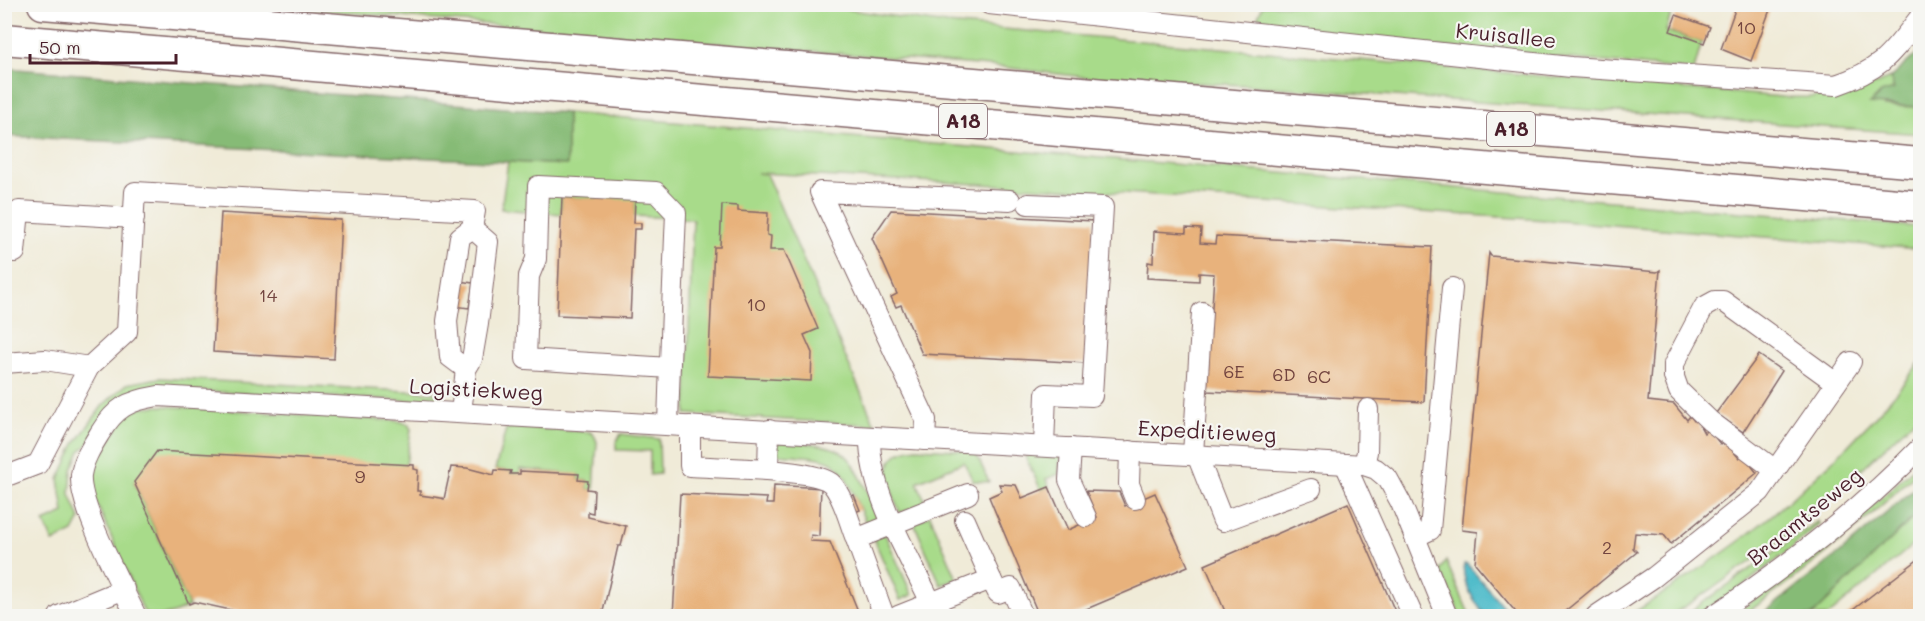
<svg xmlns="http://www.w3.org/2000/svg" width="1925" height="621" font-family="Mali,sans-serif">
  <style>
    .green { fill: #a8db8a; stroke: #797d5a; stroke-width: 1.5 }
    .forest { fill: #86bb76; stroke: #686d50; stroke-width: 1.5 }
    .water { fill: #50bcca; stroke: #4d6e7a; stroke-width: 1.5 }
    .building { fill: #e8b27c }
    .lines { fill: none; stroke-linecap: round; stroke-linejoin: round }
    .minor-casing { stroke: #846668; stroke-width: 22 }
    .highway-casing { stroke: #846668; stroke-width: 33 }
    .minor { stroke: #fff; stroke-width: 20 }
    .highway { stroke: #fff; stroke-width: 30 }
    .labels { text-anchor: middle; stroke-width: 4.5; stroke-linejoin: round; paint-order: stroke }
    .number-label { font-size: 18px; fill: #72443f }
    .shield { fill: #f6f6f2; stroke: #7e6067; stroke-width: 1.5 }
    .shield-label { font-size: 20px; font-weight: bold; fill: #4a1f2b }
    .street-label { font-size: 21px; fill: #4a1f2b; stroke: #f6f6f2 }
  </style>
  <rect width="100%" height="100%" fill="#f6f6f2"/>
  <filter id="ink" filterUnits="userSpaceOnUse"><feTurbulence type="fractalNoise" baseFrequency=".0167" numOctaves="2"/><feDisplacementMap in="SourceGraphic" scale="12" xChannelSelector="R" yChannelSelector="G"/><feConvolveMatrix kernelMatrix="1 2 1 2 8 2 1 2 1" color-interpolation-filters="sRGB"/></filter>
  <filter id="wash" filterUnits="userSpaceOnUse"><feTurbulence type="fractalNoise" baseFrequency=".008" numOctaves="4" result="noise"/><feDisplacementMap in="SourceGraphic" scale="24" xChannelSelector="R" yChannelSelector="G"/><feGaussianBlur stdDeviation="1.35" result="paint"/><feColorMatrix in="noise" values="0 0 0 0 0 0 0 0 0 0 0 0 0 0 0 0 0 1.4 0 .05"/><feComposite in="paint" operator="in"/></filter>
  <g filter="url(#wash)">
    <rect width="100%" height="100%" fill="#f0ebd8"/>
    <g class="green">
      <polygon points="1674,4 1666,31 1702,42 1694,70 1252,30 1263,5"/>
      <path d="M259,5H817L947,24L1782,97C1820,98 1855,96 1890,78L1894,89L1884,106L1920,107V134L1244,85L1100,79L1001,67Z"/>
      <polygon points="567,113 1920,227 1920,249 1561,221 998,185 757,173 766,174 875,425 686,414 693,219 634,216 635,201 562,197 561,214 501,209 508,162 567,165"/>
      <path d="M1920,362V414L1830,499L1770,548L1712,589L1670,616H1629C1666,591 1706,566 1742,539C1808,488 1870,429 1920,362Z"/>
      <polygon points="159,378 444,393 443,402 153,389 80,451 72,470 70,494 80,519 73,532 53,542 44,522 64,513 59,479 75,444 103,405 127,384"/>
      <path d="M163,406L399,421L408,424L411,429L406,465L134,482L189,606C176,613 157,621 144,612L89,486L90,472L95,460L126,416L141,407Z"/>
      <polygon points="512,427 590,432 594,435 597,442 594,490 587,489 588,481 578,480 579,475 520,469 520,474 510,474 511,471 495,470 506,429"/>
      <polygon points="621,434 659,439 660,474 650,475 650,451 616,450 616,442"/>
      <path d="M781,441C856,446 846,450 878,514L871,524L866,523C837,458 847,458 775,454V446Z"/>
      <path d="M917,448L975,451L989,482L973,481L964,462L917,482L926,503L900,513C890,487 874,452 917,448Z"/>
      <polygon points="1029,453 1060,456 1059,474 1046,479 1049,487 1041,490 1025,456"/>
      <path d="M1920,461V469C1865,523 1806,572 1742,616H1732C1799,569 1862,519 1920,461Z"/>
      <polygon points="1920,511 1920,539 1828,616 1812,616"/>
      <polygon points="930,515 957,579 941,585 914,523"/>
      <path d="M1818,521L1819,524C1796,545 1712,616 1684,616Z"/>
      <polygon points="884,532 912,595 900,600 873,537"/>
      <polygon points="1446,561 1470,616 1461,616 1440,570"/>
    </g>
    <g class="forest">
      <polygon points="1920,51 1920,107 1870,104 1881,93 1894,89 1890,78"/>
      <polygon points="4,68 567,113 567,165 5,136"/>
      <polygon points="1920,484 1920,511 1812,616 1760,616 1840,553"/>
    </g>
    <path class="water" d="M1464,564H1467L1511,616H1485C1475,601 1461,584 1464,564Z"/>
    <g id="blocks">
      <g class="building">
        <polygon points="1737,4 1771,7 1751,61 1721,49"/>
        <polygon points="1676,15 1710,27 1704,43 1670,31"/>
        <polygon points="562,197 635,200 634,223 641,223 641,229 634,229 630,318 557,315"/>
        <polygon points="722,205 738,206 738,211 768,213 767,235 771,236 770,250 784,250 818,329 804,335 812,353 811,381 708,376 714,247 720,247"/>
        <polygon points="891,210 1094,221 1086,363 922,354 901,305 896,307 891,297 897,294 872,238"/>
        <polygon points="221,213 341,220 334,359 213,352"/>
        <polygon points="1186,228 1201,229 1200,243 1215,244 1216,236 1432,247 1424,402 1207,391 1214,274 1199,273 1199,281 1147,278 1148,262 1153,263 1154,231 1186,233"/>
        <polygon points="1489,253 1491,256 1657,272 1660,270 1648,401 1674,404 1687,420 1690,416 1694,421 1696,419 1704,433 1708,429 1721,445 1725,442 1739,458 1743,455 1757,473 1671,544 1664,535 1635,533 1633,548 1637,552 1559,616 1519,616 1475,563 1478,532 1462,530"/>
        <polygon points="458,281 473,283 469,308 454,306"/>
        <polygon points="1759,355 1782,371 1743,432 1716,413"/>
        <polygon points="157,451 414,465 414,469 418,470 417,491 420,491 420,495 441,498 444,499 451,467 467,468 494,475 495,470 511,471 510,474 520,474 520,471 579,474 578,480 588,481 587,489 594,490 593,513 588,512 588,517 626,526 621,546 618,546 602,616 258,616 194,602 189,604 134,482"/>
        <polygon points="999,484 1016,485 1022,498 1049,487 1068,530 1097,517 1086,491 1119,492 1125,506 1155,493 1188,566 1070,616 1039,616 989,497 1002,491"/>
        <polygon points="774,485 821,488 819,536 811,535 810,541 830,542 860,616 673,616 680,494 767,498 766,504 773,504"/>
        <polygon points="854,495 860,510 852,513 845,498"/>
        <polygon points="1348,503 1397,616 1227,616 1205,565"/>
        <polygon points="1920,558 1920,616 1845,616"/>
      </g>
    </g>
  </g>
  <g filter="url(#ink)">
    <use href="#blocks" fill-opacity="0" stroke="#846668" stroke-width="1.5"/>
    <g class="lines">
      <defs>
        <g id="minor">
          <path d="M989,4L1571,67L1836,85C1883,69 1891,54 1920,17"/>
          <polyline points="1028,204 1103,207 1092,396 1046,394 1044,446"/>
          <polyline points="4,251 15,252 19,211 134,218"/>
          <polyline points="4,363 45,360 89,367"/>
          <polyline points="466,369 450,357 447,321 460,237 472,228"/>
          <path d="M668,425C670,354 673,283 676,213L656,192L538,186L536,259L529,276L526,359L670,368"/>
          <path d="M690,426V466C715,468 818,468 832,484C844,498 849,522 856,539"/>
          <path d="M870,437C869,497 914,562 937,616"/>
          <polyline points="925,440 926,420 820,192 1010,200"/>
          <polyline points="1071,448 1069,480 1086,517"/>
          <polyline points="1130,451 1129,484 1135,499"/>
          <polyline points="1193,454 1202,312"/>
          <polyline points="1197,455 1223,521 1311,489"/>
          <polyline points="1345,464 1413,616"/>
          <polyline points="1364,465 1367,452 1368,409"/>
          <polyline points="768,470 769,430"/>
          <polyline points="1775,470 1710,421 1679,391 1674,377 1674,364 1704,307 1715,301 1723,301 1836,383"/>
          <polyline points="4,477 38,464 89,367 127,332 135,192 475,211 472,228 488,242 478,324 472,359 466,369 461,413"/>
          <polyline points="1415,537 1430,530 1452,288"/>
          <polyline points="991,579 998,593 1011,588 1023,616"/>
          <polyline points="59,616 124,589"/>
          <path d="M136,616C122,586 78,505 81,475C83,460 92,446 100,433C116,407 128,401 158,396L1364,465L1376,469L1388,479L1401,503L1447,616"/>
          <polyline points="884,616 856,539 968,494"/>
          <polyline points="898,616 991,579 965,520"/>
          <polyline points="1596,616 1654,577 1760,492 1851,362"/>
          <path d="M1713,616C1788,566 1858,512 1920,448"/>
        </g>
        <g id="highway">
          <polyline points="43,4 1920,163"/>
          <polyline points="4,39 1920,206"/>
        </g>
      </defs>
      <use href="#minor" class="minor-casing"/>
      <use href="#highway" class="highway-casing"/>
      <use href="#minor" class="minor"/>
      <use href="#highway" class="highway"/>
    </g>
  </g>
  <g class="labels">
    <g class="number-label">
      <text x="1746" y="34">10</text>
      <text x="268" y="302">14</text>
      <text x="756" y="311">10</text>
      <text x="1234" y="378">6E</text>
      <text x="1284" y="381">6D</text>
      <text x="1319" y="383">6C</text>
      <text x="360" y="483">9</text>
      <text x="1607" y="554">2</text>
    </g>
    <g class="shield">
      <rect x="939" y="104" width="48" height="34" rx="4.5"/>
      <rect x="1487" y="112" width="48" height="34" rx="4.5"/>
    </g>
    <g class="shield-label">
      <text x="963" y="128">A18</text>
      <text x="1511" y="136">A18</text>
    </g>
    <g class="street-label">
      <text transform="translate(1506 36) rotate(6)" y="7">Kruisallee</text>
      <text transform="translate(476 390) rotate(3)" y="7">Logistiekweg</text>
      <text transform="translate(1207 432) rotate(3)" y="7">Expeditieweg</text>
      <text transform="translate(1805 517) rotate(-39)" y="7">Braamtseweg</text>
    </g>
  </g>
  <rect width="1925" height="621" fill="none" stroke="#f6f6f2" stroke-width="24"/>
  <path d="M30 54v9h146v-9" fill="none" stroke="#4a1f2b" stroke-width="3"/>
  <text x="39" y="54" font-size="18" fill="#4a1f2b" stroke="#f6f6f2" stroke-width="4.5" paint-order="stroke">50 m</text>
</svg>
